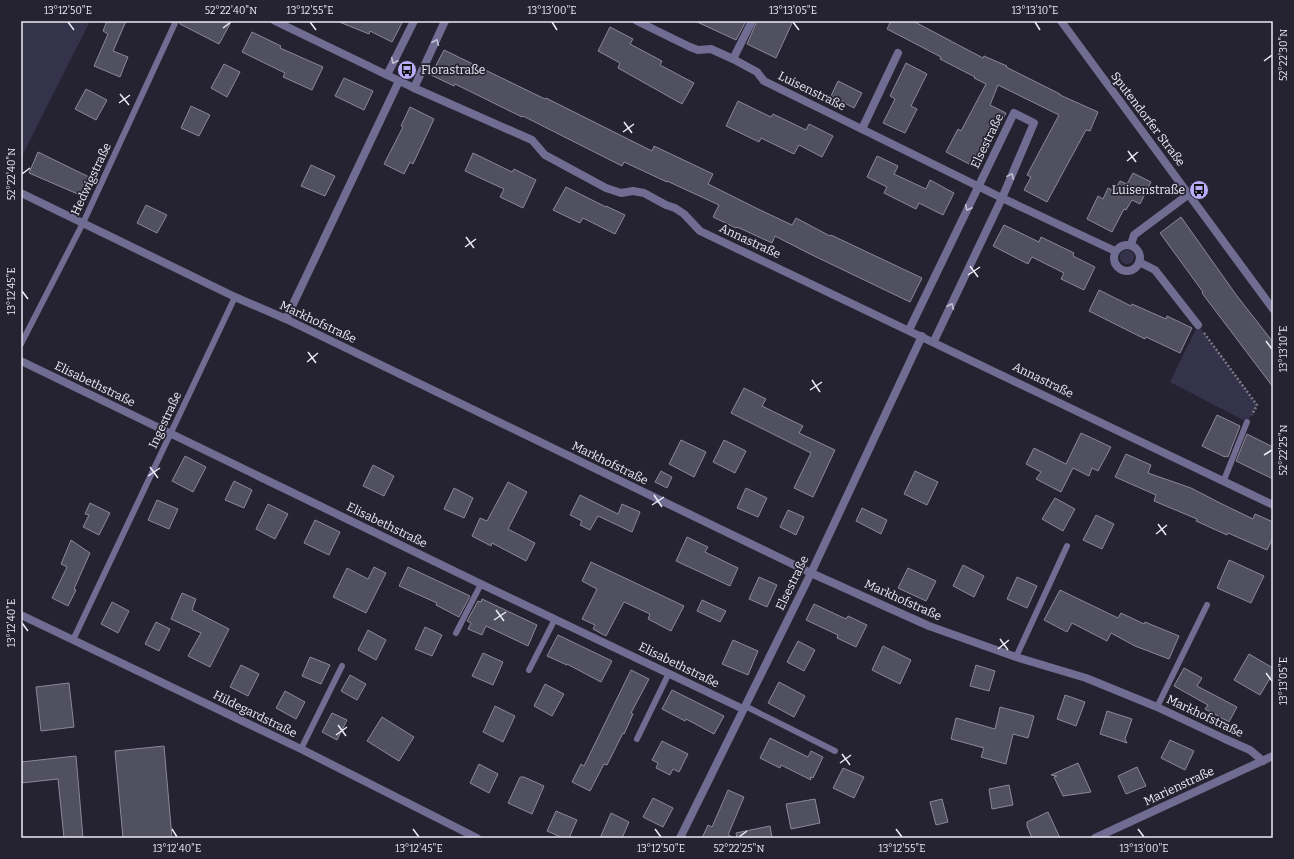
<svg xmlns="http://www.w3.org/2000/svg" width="1294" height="859" font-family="Bitter,serif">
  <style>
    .green { fill: #35324c }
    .building { fill: #515060; stroke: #8a8899 }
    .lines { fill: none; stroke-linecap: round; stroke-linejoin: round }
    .path { stroke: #7b7a86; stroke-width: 2.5; stroke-dasharray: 2 2; stroke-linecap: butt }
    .service { stroke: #716c92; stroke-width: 6 }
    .minor { stroke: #716c92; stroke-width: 8 }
    .oneway { stroke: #c0bfd2 }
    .ticks { fill: none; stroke: #ebebf4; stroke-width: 1.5 }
    .labels { text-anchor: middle; stroke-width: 3.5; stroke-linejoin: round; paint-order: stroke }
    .poi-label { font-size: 12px; fill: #ebebf4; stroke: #252331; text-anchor: start }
    .street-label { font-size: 12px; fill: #ebebf4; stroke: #252331 }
    .neatline { fill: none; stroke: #ebebf4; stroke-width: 1.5 }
    .ticks-label { font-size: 10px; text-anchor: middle; fill: #ebebf4 }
  </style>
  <rect width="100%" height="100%" fill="#252331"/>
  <g class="green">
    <polygon points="21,21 90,21 21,158"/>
    <circle cx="1127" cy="257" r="7"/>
    <polygon points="1198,325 1257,405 1247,422 1170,382"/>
  </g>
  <g class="building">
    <polygon points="107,21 126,21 113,51 128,57 120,77 94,66 108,34 103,31"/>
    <polygon points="180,21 223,21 230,24 219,44 180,24"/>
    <polygon points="337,21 403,21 392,42 370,31 369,34"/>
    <polygon points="695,21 746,21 736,40"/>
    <polygon points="757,21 793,21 776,58 747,44"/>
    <polygon points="891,21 913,21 983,58 984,56 1007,66 1006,67 1060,94 1060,95 1098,112 1090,131 1086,130 1047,202 1024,190 1031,177 1027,175 1059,115 998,85 990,105 1006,113 989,146 983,143 971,165 946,152 958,129 961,131 986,84 974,78 975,77 940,59 941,57 887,29"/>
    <polygon points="610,27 633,39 630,44 662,61 660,65 694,83 682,104 618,68 620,63 598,51"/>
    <polygon points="252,32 281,46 280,48 323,67 312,90 283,77 285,73 242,52"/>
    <polygon points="444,50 545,99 546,98 652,151 654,146 713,174 708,184 756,208 792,225 796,218 830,236 831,235 922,278 910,302 808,253 775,236 772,243 737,227 736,228 713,217 719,205 667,181 667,182 624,162 622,166 523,116 522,117 455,84 454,86 431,75"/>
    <polygon points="906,63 927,74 911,106 917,109 905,133 883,123 895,99 890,96"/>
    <polygon points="224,64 240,72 227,97 211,88"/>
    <polygon points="344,78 373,91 364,110 335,96"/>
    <polygon points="838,81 862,93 854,108 831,96"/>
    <polygon points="86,89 107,100 96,120 75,109"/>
    <polygon points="738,101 771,117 773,114 806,130 809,124 833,136 822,157 799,145 794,154 761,138 759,142 726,126"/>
    <polygon points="191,106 210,115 199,136 181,128"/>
    <polygon points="410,107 434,119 413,164 410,162 404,174 384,164 403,127 401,126"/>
    <polygon points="38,152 89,177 80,195 29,173"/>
    <polygon points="473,153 512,172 514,169 536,180 523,208 500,197 504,189 465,171"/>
    <polygon points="877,156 898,166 894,174 926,189 930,180 954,193 943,215 919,203 916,209 884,193 887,187 867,177"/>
    <polygon points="311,165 335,176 325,196 301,186"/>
    <polygon points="1133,173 1151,182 1140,204 1132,200 1126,210 1124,209 1112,232 1087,219 1098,196 1103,199 1108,188 1114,191 1120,181 1127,184"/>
    <polygon points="566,187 606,207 606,206 625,215 615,234 583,218 580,223 553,210"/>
    <polygon points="146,205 167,215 157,233 137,223"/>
    <polygon points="1181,217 1237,296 1273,342 1273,387 1202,293 1203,292 1160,233"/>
    <polygon points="1004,225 1039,242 1041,237 1074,253 1073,256 1095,267 1084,290 1061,279 1064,273 1032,257 1028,264 993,246"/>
    <polygon points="1099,290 1131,306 1132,304 1166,319 1167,316 1192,328 1180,353 1146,337 1145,339 1089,311"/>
    <polygon points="744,388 766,399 762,406 803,426 799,433 835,450 813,497 794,488 811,453 731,413"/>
    <polygon points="1217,415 1240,426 1228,457 1226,456 1225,457 1202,446"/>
    <polygon points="1081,433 1111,447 1098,471 1092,468 1089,476 1073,468 1061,492 1036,479 1041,472 1026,464 1034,448 1066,464"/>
    <polygon points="1247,434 1273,447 1273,479 1236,461"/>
    <polygon points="681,440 706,452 694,477 669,464"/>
    <polygon points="724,440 746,451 735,473 713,462"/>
    <polygon points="1126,454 1151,465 1148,473 1191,488 1222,504 1253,519 1255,514 1273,522 1273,538 1267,550 1228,533 1227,535 1196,521 1197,519 1154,501 1156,495 1115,477"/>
    <polygon points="185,456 206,467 193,492 172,481"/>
    <polygon points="373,465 394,476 384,496 363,486"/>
    <polygon points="661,471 672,477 667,488 655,482"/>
    <polygon points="915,471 938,482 927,505 904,494"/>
    <polygon points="234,481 252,490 244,508 225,500"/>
    <polygon points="508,482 527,492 508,529 535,543 526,561 492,543 491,546 472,536 480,518 487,521"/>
    <polygon points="454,488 473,498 464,518 444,509"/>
    <polygon points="746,488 767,498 758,517 737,508"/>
    <polygon points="580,495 618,514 622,504 640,512 632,532 598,516 590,530 580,525 582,521 570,515"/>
    <polygon points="1055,498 1075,509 1063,531 1042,519"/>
    <polygon points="157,500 178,509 169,529 148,520"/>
    <polygon points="90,503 110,513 99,535 83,527 89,515 85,514"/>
    <polygon points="268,504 288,514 275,539 256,529"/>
    <polygon points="862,508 887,520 881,534 856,521"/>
    <polygon points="788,510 804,517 796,535 780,527"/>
    <polygon points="1096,515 1114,524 1102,549 1083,540"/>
    <polygon points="315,520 340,532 329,555 304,543"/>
    <polygon points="687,537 708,547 705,552 738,568 730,586 676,561"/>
    <polygon points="71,540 90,553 74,589 76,590 68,606 52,598 67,567 61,564"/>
    <polygon points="1229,560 1264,576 1251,603 1217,588"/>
    <polygon points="591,562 684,606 671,631 648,619 650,614 624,602 606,636 593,629 595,625 582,619 597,589 582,581"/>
    <polygon points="963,565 984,576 974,597 953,586"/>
    <polygon points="374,567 386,573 366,613 333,597 347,568 368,579"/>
    <polygon points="408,567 470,596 459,617 436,605 437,603 399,586"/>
    <polygon points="908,568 936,581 926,601 898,588"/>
    <polygon points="759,577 777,585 767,607 749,599"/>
    <polygon points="1017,577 1037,586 1027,608 1007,599"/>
    <polygon points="1060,590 1118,618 1121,613 1144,624 1145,622 1179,636 1169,659 1135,646 1111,633 1107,641 1072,623 1067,632 1044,620"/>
    <polygon points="182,593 196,599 192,610 229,629 210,667 188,656 201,633 171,619"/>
    <polygon points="482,599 537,625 528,646 486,626 482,635 468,629 471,623 467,621 478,601 481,602"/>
    <polygon points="702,600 726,611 720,622 697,611"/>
    <polygon points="112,602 129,611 118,633 101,624"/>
    <polygon points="814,604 846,619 848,616 867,625 856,647 837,638 838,635 806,620"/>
    <polygon points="156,622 170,629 159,651 145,644"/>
    <polygon points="425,627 442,635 432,656 415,649"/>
    <polygon points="368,630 386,640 376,660 358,650"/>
    <polygon points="558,635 612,661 601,682 567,664 567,665 547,656"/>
    <polygon points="733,640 758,651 748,675 722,664"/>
    <polygon points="798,641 815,650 804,671 787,662"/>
    <polygon points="883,646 911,660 900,684 872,670"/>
    <polygon points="483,653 503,662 493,685 472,676"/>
    <polygon points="1249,654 1273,668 1273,673 1260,695 1234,680"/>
    <polygon points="310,657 330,665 321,684 302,676"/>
    <polygon points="241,665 259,674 248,696 230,687"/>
    <polygon points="976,665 995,671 989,691 970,686"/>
    <polygon points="1184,668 1202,678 1197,686 1237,707 1229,722 1205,709 1208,705 1174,686"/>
    <polygon points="631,670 649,679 631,713 633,714 624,734 623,733 607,765 604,764 590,791 572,782 581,764 584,766"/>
    <polygon points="350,675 366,684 357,700 341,691"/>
    <polygon points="779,682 805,696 794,717 768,703"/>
    <polygon points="69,683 74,727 41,731 36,687"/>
    <polygon points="545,684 564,694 552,716 534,706"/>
    <polygon points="672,690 724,716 714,734 686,719 685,721 662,709"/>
    <polygon points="285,691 305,702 296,719 276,708"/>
    <polygon points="1065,695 1085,702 1076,726 1057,719"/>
    <polygon points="495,706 515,716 503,742 483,732"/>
    <polygon points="1000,707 1034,716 1028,738 1013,734 1006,764 981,757 984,748 951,739 956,718 995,729"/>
    <polygon points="1107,711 1132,719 1125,739 1127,743 1100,734"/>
    <polygon points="332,713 347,720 337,740 322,732"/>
    <polygon points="382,717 414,737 399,761 367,741"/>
    <polygon points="770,738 808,757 811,751 823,757 813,778 810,777 811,780 781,765 780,768 760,758"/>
    <polygon points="1170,740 1194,751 1185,770 1161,758"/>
    <polygon points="662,741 688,754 679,772 673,769 670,775 656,768 658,763 652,760"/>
    <polygon points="164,746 172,838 123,838 115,751"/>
    <polygon points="76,756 83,838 64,838 58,779 21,783 21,762"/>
    <polygon points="1078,763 1091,792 1063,796 1054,777 1057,776 1051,775"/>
    <polygon points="479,764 498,774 489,793 470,783"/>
    <polygon points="1137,767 1146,786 1126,794 1118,776"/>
    <polygon points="843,768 864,777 854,798 833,788"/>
    <polygon points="520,777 524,777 544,786 532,814 508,803"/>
    <polygon points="1009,785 1013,805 992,809 989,789"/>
    <polygon points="728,790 744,797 728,835 735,838 702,838 708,825 712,827"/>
    <polygon points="653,798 673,808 663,827 643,817"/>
    <polygon points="815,799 820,823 791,829 786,804"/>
    <polygon points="942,799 948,822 936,825 930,802"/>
    <polygon points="556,811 577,820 569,838 563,838 547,831"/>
    <polygon points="1048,812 1060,838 1032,838 1027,826 1027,822"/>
    <polygon points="611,813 629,822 622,838 600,838"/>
    <polygon points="770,826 772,838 737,838 736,833"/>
  </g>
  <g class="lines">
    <polyline class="path" points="1204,333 1257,405 1252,415"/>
    <g class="service">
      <polyline points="21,344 83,223 176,21"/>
      <polyline points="1224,480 1247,422"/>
      <polyline points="456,633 481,584"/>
      <polyline points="73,640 235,297"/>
      <polyline points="1016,657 1067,546"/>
      <polyline points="529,670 555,619"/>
      <polyline points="745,706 835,751"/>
      <polyline points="1157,707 1207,605"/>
      <polyline points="637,739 669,673"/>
      <polyline points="301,749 342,666"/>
    </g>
    <g class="minor">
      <polyline points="275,21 414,88 532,140 545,155 606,188 621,193 633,191 644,193 666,205 675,208 684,214 700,231 1273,505"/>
      <polyline points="637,21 690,47 698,50 711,49 733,59 757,72 764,81 1002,198 1115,251"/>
      <polyline points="1061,21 1273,309"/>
      <polyline points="733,59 752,21"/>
      <polyline points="387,75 414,21"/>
      <polyline points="414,88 445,21"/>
      <polyline points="862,129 898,53"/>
      <polyline points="21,193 235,297 286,319 811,573 929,626 1016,657 1086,678 1157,707 1225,739 1250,750 1263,761"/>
      <circle cx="1127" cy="258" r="13"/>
      <polyline points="1131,245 1134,235 1189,194"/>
      <polyline points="1139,262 1155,270 1198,325"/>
      <polyline points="286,319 399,81"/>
      <polyline points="909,330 1014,113 1034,123 1002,198 934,341"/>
      <polyline points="21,361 481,584 743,709"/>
      <polyline points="21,615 301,749 477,838"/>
      <polyline points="680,838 811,573 922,336"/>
      <polyline points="1095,838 1273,756"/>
    </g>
  </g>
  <defs><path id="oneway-chevron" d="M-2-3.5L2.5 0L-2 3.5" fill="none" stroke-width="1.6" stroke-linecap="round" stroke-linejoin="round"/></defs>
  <g class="oneway">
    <use href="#oneway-chevron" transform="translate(436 42) rotate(-65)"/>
    <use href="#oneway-chevron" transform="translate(394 61) rotate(117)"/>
    <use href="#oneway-chevron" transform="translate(1011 176) rotate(-66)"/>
    <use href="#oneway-chevron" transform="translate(968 208) rotate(116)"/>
    <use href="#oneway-chevron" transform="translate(951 306) rotate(-65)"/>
  </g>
  <path class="ticks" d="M68,22L74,30M310,22L316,30M552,22L557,30M793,22L799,30M1035,22L1040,30M223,28L231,22M1264,61L1272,55M120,94L129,105M119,103L130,95M624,122L632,133M623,132L634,124M1128,151L1136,162M1127,161L1138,152M22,174L30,168M466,237L474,248M465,247L476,239M970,266L978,277M968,275L980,267M22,291L28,299M1266,341L1272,349M308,352L316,363M307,362L318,353M812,380L820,392M810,390L822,382M1264,455L1272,450M150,467L158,478M148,476L160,468M654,495L662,507M652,505L664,497M1158,524L1166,535M1156,534L1167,525M496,610L504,621M494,620L506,612M22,623L28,631M1000,639L1008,650M998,649L1009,640M1266,673L1272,681M338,725L346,736M336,735L347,727M842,754L850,765M840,763L851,755M172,829L177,837M413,829L419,837M655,829L661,837M896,829L902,837M1138,829L1144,837M739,837L747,831"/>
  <defs>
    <symbol id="bus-disc" viewBox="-11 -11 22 22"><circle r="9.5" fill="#b6acf8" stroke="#252331"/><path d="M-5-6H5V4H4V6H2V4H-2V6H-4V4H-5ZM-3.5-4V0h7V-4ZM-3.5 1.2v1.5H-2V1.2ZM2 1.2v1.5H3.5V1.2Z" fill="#111"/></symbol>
  </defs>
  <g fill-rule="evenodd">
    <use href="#bus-disc" x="396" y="59" width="22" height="22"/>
    <use href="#bus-disc" x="1188" y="179" width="22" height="22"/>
  </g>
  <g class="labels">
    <g class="poi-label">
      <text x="421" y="74">Florastraße</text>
      <text x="1185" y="194" text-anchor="end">Luisenstraße</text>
    </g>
    <g class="street-label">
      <text transform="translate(812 91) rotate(26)" y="4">Luisenstraße</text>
      <text transform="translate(1148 119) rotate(53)" y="4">Sputendorfer Straße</text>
      <text transform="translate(987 141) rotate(-64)" y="4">Elsestraße</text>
      <text transform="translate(91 179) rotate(-65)" y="4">Hedwigstraße</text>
      <text transform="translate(750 241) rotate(25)" y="4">Annastraße</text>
      <text transform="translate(318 322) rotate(25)" y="4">Markhofstraße</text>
      <text transform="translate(1043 380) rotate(26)" y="4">Annastraße</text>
      <text transform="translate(95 384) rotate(26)" y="4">Elisabethstraße</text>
      <text transform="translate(165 420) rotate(-65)" y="4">Ingestraße</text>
      <text transform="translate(610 463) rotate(26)" y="4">Markhofstraße</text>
      <text transform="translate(387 525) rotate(26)" y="4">Elisabethstraße</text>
      <text transform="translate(792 583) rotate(-64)" y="4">Elsestraße</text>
      <text transform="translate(903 600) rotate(24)" y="4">Markhofstraße</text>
      <text transform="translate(679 665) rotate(26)" y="4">Elisabethstraße</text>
      <text transform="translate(255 714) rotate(26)" y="4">Hildegardstraße</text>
      <text transform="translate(1205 716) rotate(25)" y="4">Markhofstraße</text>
      <text transform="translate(1179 786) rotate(-25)" y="4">Marienstraße</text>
    </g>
  </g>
  <rect width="1294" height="859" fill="none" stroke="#252331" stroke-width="44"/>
  <rect x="22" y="22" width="1250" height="815" class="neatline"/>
  <g class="ticks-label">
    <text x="68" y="14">13°12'50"E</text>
    <text x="231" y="14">52°22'40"N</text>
    <text x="310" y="14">13°12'55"E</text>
    <text x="552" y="14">13°13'00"E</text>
    <text x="793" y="14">13°13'05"E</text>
    <text x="1035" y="14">13°13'10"E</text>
    <text transform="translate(1283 55) rotate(-90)" y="4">52°22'30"N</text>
    <text transform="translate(11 174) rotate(-90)" y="4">52°22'40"N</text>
    <text transform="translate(11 291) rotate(-90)" y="4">13°12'45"E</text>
    <text transform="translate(1283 349) rotate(-90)" y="4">13°13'10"E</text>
    <text transform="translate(1283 450) rotate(-90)" y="4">52°22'25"N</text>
    <text transform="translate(11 623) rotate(-90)" y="4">13°12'40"E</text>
    <text transform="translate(1283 681) rotate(-90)" y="4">13°13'05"E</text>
    <text x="177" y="852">13°12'40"E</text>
    <text x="419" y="852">13°12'45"E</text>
    <text x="661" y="852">13°12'50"E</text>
    <text x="739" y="852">52°22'25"N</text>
    <text x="902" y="852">13°12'55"E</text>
    <text x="1144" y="852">13°13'00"E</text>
  </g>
</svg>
